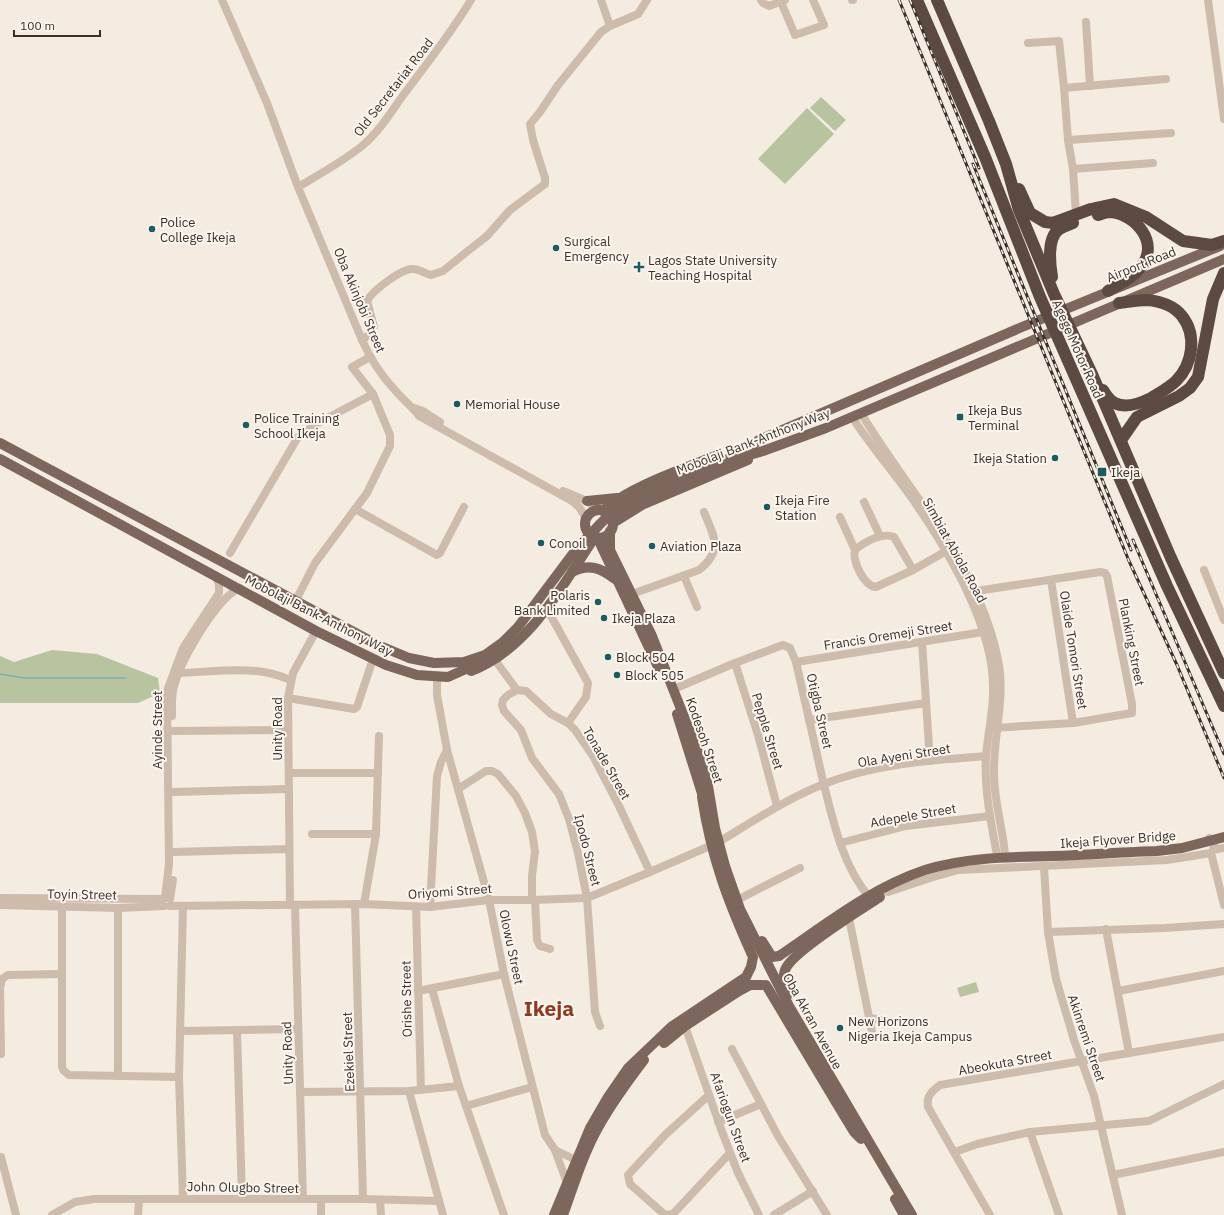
<svg xmlns="http://www.w3.org/2000/svg" width="1224" height="1215" font-family="'IBM Plex Sans',sans-serif">
  <style>
    .green { fill: #b8c4a0 }
    .lines { fill: none; stroke-linecap: round; stroke-linejoin: round }
    .stream { stroke: #7fb0b2; stroke-width: 1.5 }
    .minor { stroke: #cdbbac; stroke-width: 8 }
    .major { stroke: #7d675c; stroke-width: 10 }
    .highway { stroke: #5c4a42; stroke-width: 12 }
    .rail-casing { stroke: #3b302b; stroke-width: 3 }
    .rail { stroke: #fbf5ee; stroke-width: 1.5; stroke-dasharray: 4.5; stroke-linecap: butt }
    .poi-dot { fill: #1f5a5e; stroke: #fbf5ee; stroke-width: 1.5 }
    .labels { text-anchor: middle; stroke-width: 4; stroke-linejoin: round; paint-order: stroke }
    .street-label { font-size: 13px; fill: #3b302b; stroke: #fbf5ee }
    .poi-label { font-size: 13px; fill: #3b302b; stroke: #fbf5ee; text-anchor: start }
    .town-label { font-size: 21px; font-weight: bold; fill: #8c3b22; stroke: #fbf5ee }
  </style>
  <rect width="100%" height="100%" fill="#f4ebe1"/>
  <g class="green">
    <polygon points="821,97 846,120 835,131 810,108"/>
    <polygon points="807,108 834,134 785,184 758,159"/>
    <polygon points="52,650 97,654 158,678 160,693 138,703 0,703 0,656 14,662"/>
    <polygon points="976,982 979,992 960,997 957,988"/>
  </g>
  <g class="lines">
    <polyline class="stream" points="0,674 24,678 125,678"/>
    <g class="minor">
      <path d="M222,0L267,103L298,187L362,340C370,358 380,374 394,389C402,399 412,406 419,416L572,501L579,507L586,518"/>
      <polyline points="761,0 763,3 769,6 785,0"/>
      <polyline points="852,0 853,0"/>
      <polyline points="1208,0 1224,119"/>
      <polyline points="781,2 795,35 824,25 813,0"/>
      <polyline points="1086,22 1090,86"/>
      <polyline points="610,26 638,14 647,0"/>
      <polyline points="1028,43 1059,41 1064,88"/>
      <polyline points="1068,140 1171,133"/>
      <polyline points="1073,169 1153,163"/>
      <path d="M298,187C320,174 342,162 362,146C379,132 391,112 404,94C427,64 451,33 471,0"/>
      <polyline points="1076,214 1073,169 1068,140 1064,88 1166,79"/>
      <path d="M362,340L369,335L374,327L367,301C372,291 402,268 413,269C420,269 425,274 431,275L443,271L469,250L487,236L510,210L545,184V178L533,140L530,124L540,112L558,85L601,32L610,26L601,0"/>
      <polyline points="414,408 423,411 440,422"/>
      <path d="M861,413C909,494 979,563 998,660C1006,698 993,735 994,774C994,802 1003,828 1005,855"/>
      <path d="M852,417C870,445 892,470 911,497C943,542 982,608 991,663C997,699 989,722 986,756C984,789 991,823 997,855"/>
      <polyline points="563,491 587,501 600,510"/>
      <polyline points="864,502 880,536"/>
      <polyline points="355,509 437,555 440,553 464,507"/>
      <polyline points="840,517 855,550"/>
      <polyline points="230,553 298,437 318,423 373,394"/>
      <path d="M913,570L894,537C882,532 864,542 855,550C852,561 864,586 876,587L913,570L948,550"/>
      <polyline points="1204,570 1224,620"/>
      <polyline points="684,576 697,607"/>
      <polyline points="1051,580 1073,723"/>
      <polyline points="970,592 1100,572 1105,573 1107,576 1132,704 1132,713 1073,723 993,728"/>
      <path d="M632,594L699,570C724,550 714,537 704,512"/>
      <polyline points="295,602 315,563 367,493 390,446 390,435 373,394 352,367 370,357"/>
      <polyline points="547,609 588,683 586,697 568,723"/>
      <polyline points="922,642 930,761"/>
      <polyline points="495,660 517,690"/>
      <polyline points="796,662 983,632"/>
      <polyline points="735,663 758,735 777,806"/>
      <path d="M179,673C216,672 256,664 290,680"/>
      <polyline points="437,677 437,695 447,750 489,900 504,974 545,1135 555,1150 576,1160"/>
      <path d="M674,689L735,663L783,645L790,648L796,662C805,702 814,741 823,781C833,820 842,865 869,897"/>
      <polyline points="517,690 508,695 503,700 502,705 504,711 521,730 532,758 559,794 569,819 578,853 587,898 595,1012 600,1026"/>
      <polyline points="517,690 526,691 551,714 568,723 575,730 593,756 619,806 650,872"/>
      <polyline points="288,698 354,709 357,707 373,659"/>
      <path d="M172,716C172,705 171,693 175,683C182,659 217,597 240,588"/>
      <polyline points="809,720 926,703"/>
      <polyline points="172,731 287,730"/>
      <polyline points="289,773 378,773"/>
      <polyline points="458,789 486,771 492,771 498,774 516,796 525,813 532,832 535,851 532,876 532,900"/>
      <polyline points="174,792 288,789"/>
      <polyline points="312,834 376,834"/>
      <polyline points="1209,838 1212,839 1214,845 1213,850"/>
      <path d="M722,840C755,820 788,798 824,784C875,764 932,760 986,756"/>
      <polyline points="840,843 906,826 990,816"/>
      <polyline points="174,852 288,849"/>
      <polyline points="1211,853 1224,905"/>
      <polyline points="1044,867 1048,932 1056,979 1074,1040 1094,1096 1122,1215"/>
      <polyline points="888,892 930,878 958,870 1167,860 1211,853 1213,850 1224,848"/>
      <polyline points="0,898 163,899"/>
      <polyline points="165,898 169,864 167,691 183,648 219,593 219,585 216,576"/>
      <polyline points="741,898 800,868"/>
      <polyline points="170,899 173,880"/>
      <polyline points="535,900 537,940 540,946 550,949"/>
      <polyline points="355,904 363,1199"/>
      <polyline points="364,904 376,834 379,736"/>
      <polyline points="0,905 118,908 164,906"/>
      <polyline points="62,905 62,1067 64,1071 69,1075 179,1077"/>
      <polyline points="290,905 288,698 293,673 316,631"/>
      <polyline points="170,906 364,904 430,907 489,900 532,900 587,898 650,872 710,846"/>
      <polyline points="295,906 303,1199"/>
      <polyline points="416,907 421,1090"/>
      <polyline points="430,907 437,776 441,762 447,750"/>
      <polyline points="849,918 872,1032"/>
      <polyline points="1106,929 1129,1053"/>
      <polyline points="1048,932 1165,928 1224,924"/>
      <polyline points="432,989 459,1086 504,1215"/>
      <polyline points="418,991 504,974"/>
      <polyline points="1118,991 1224,971"/>
      <polyline points="870,1018 899,1023"/>
      <polyline points="685,1026 721,1129 738,1173 759,1215"/>
      <polyline points="237,1030 242,1199"/>
      <polyline points="180,1031 298,1029"/>
      <polyline points="732,1049 778,1136 827,1215"/>
      <polyline points="1,1054 0,988 2,979 8,975 61,974"/>
      <polyline points="118,1076 118,908"/>
      <polyline points="409,1091 443,1215"/>
      <polyline points="300,1092 409,1091 459,1086"/>
      <polyline points="709,1095 665,1135 628,1175 630,1184 665,1215 673,1214 730,1153"/>
      <polyline points="466,1106 532,1087"/>
      <polyline points="718,1122 761,1104"/>
      <polyline points="1030,1132 1059,1215"/>
      <polyline points="555,1150 567,1183"/>
      <polyline points="955,1152 977,1144 1030,1132 1149,1121 1224,1084"/>
      <polyline points="1,1157 16,1215"/>
      <polyline points="1113,1175 1224,1152"/>
      <polyline points="183,1198 179,1077 183,906"/>
      <polyline points="321,1199 321,1215"/>
      <polyline points="380,1200 381,1215"/>
      <polyline points="52,1215 75,1202 94,1199 363,1199 439,1201"/>
      <polyline points="138,1215 139,1200"/>
      <polyline points="774,1215 813,1191"/>
      <path d="M990,1215L928,1107C926,1096 932,1091 940,1085L1224,1037"/>
    </g>
    <g class="major">
      <polyline points="0,443 378,645 409,658 434,663 464,662 485,655 503,642 518,627 575,551 601,523 613,512 634,499 744,452 759,440 1022,327 1220,246"/>
      <polyline points="739,458 763,451 826,428 1224,259"/>
      <polyline points="0,459 316,631 386,665 417,675 448,677 477,664"/>
      <polyline points="587,501 617,498"/>
      <circle cx="599" cy="524" r="14"/>
      <path d="M603,511C628,487 685,468 718,455"/>
      <polyline points="613,523 642,505 748,460"/>
      <polyline points="610,531 610,550 652,636 700,757 708,786 715,828 725,866 740,909 789,1006 912,1215"/>
      <polyline points="597,537 658,667"/>
      <path d="M572,572C589,563 601,568 615,579"/>
      <path d="M471,671C530,648 561,587 595,537"/>
      <polyline points="677,714 705,803"/>
      <path d="M762,941L772,957L779,956C825,925 871,888 925,870C966,857 1011,857 1054,856C1088,855 1123,852 1157,851L1182,848L1224,837"/>
      <polyline points="766,985 837,1104 854,1132 861,1139"/>
      <path d="M789,994C786,985 781,977 786,968C795,950 860,910 880,897"/>
      <polyline points="664,1043 685,1026 739,991 750,985 762,985"/>
      <polyline points="895,1199 904,1215"/>
      <path d="M554,1215L590,1128L608,1097L628,1068L671,1027L746,977L751,967L753,957C728,902 711,857 702,797"/>
      <path d="M563,1215C574,1185 583,1154 599,1126C612,1103 628,1081 644,1060"/>
    </g>
    <g class="highway">
      <polyline points="917,0 985,157 1040,297 1167,586 1224,706"/>
      <polyline points="937,0 989,121 1006,164 1019,210 1054,294 1092,374 1171,558 1224,673"/>
      <polyline points="1019,189 1030,213 1045,222 1053,223 1091,209 1114,204 1146,217 1183,241 1212,245 1224,241"/>
      <path d="M1098,215C1101,214 1106,212 1110,212C1136,214 1160,243 1141,267C1133,278 1119,284 1108,291"/>
      <path d="M1052,277C1050,265 1047,239 1058,230C1062,227 1068,225 1073,223"/>
      <path d="M1103,390C1106,395 1110,401 1115,403C1126,409 1141,403 1151,398C1159,393 1169,388 1176,381C1193,364 1197,335 1182,316C1174,306 1160,301 1147,300C1138,300 1128,302 1119,303"/>
      <polyline points="1121,440 1137,417 1179,396 1190,388 1198,377 1213,299 1224,273"/>
    </g>
    <defs>
      <g id="rail">
        <polyline points="899,0 1129,561 1177,665 1224,778"/>
        <polyline points="910,0 979,168"/>
        <polyline points="973,164 1131,550"/>
        <polyline points="1133,540 1224,754"/>
      </g>
    </defs>
    <use href="#rail" class="rail-casing"/>
    <use href="#rail" class="rail"/>
  </g>
  <g class="poi-dot">
    <circle cx="152" cy="229" r="4"/>
    <circle cx="556" cy="248" r="4"/>
    <path d="M637 261h4v4h4v4h-4v4h-4v-4h-4v-4h4z"/>
    <circle cx="457" cy="404" r="4"/>
    <rect x="956" y="413" width="8" height="8" rx="2"/>
    <circle cx="246" cy="425" r="4"/>
    <circle cx="1055" cy="458" r="4"/>
    <rect x="1097" y="467" width="10" height="10" rx="2"/>
    <circle cx="767" cy="507" r="4"/>
    <circle cx="541" cy="543" r="4"/>
    <circle cx="652" cy="546" r="4"/>
    <circle cx="598" cy="602" r="4"/>
    <circle cx="604" cy="618" r="4"/>
    <circle cx="608" cy="657" r="4"/>
    <circle cx="617" cy="675" r="4"/>
    <circle cx="840" cy="1028" r="4"/>
  </g>
  <g class="labels">
    <g class="street-label">
      <text transform="translate(393 87) rotate(-52)" y="5">Old Secretariat Road</text>
      <text transform="translate(1141 264) rotate(-22)" y="5">Airport Road</text>
      <text transform="translate(360 300) rotate(67)" y="5">Oba Akinjobi Street</text>
      <text transform="translate(1078 349) rotate(66)" y="5">Agege Motor Road</text>
      <text transform="translate(753 441) rotate(-21)" y="5">Mobolaji Bank-Anthony Way</text>
      <text transform="translate(955 550) rotate(61)" y="5">Simbiat Abiola Road</text>
      <text transform="translate(319 615) rotate(27)" y="5">Mobolaji Bank-Anthony Way</text>
      <text transform="translate(888 635) rotate(-9)" y="5">Francis Oremeji Street</text>
      <text transform="translate(1132 642) rotate(79)" y="5">Planking Street</text>
      <text transform="translate(1074 650) rotate(81)" y="5">Olaide Tomori Street</text>
      <text transform="translate(820 711) rotate(77)" y="5">Otigba Street</text>
      <text transform="translate(277 729) rotate(-90)" y="5">Unity Road</text>
      <text transform="translate(157 730) rotate(-90)" y="5">Ayinde Street</text>
      <text transform="translate(768 731) rotate(73)" y="5">Pepple Street</text>
      <text transform="translate(705 740) rotate(71)" y="5">Kodesoh Street</text>
      <text transform="translate(904 755) rotate(-9)" y="5">Ola Ayeni Street</text>
      <text transform="translate(607 763) rotate(60)" y="5">Tonade Street</text>
      <text transform="translate(913 815) rotate(-10)" y="5">Adepele Street</text>
      <text transform="translate(1118 839) rotate(-4)" y="5">Ikeja Flyover Bridge</text>
      <text transform="translate(588 850) rotate(76)" y="5">Ipodo Street</text>
      <text transform="translate(450 891) rotate(-4)" y="5">Oriyomi Street</text>
      <text transform="translate(82 894) rotate(1)" y="5">Toyin Street</text>
      <text transform="translate(512 947) rotate(78)" y="5">Olowu Street</text>
      <text transform="translate(406 999) rotate(-91)" y="5">Orishe Street</text>
      <text transform="translate(813 1021) rotate(61)" y="5">Oba Akran Avenue</text>
      <text transform="translate(1087 1038) rotate(71)" y="5">Akinremi Street</text>
      <text transform="translate(348 1052) rotate(-92)" y="5">Ezekiel Street</text>
      <text transform="translate(287 1053) rotate(-92)" y="5">Unity Road</text>
      <text transform="translate(1005 1062) rotate(-10)" y="5">Abeokuta Street</text>
      <text transform="translate(731 1117) rotate(70)" y="5">Afariogun Street</text>
      <text transform="translate(243 1187) rotate(1)" y="5">John Olugbo Street</text>
    </g>
    <g class="poi-label">
      <text x="160" y="227">Police<tspan x="160" dy="15">College Ikeja</tspan></text>
      <text x="564" y="246">Surgical<tspan x="564" dy="15">Emergency</tspan></text>
      <text x="648" y="265">Lagos State University<tspan x="648" dy="15">Teaching Hospital</tspan></text>
      <text x="465" y="409">Memorial House</text>
      <text x="968" y="415">Ikeja Bus<tspan x="968" dy="15">Terminal</tspan></text>
      <text x="254" y="423">Police Training<tspan x="254" dy="15">School Ikeja</tspan></text>
      <text x="1047" y="463" text-anchor="end">Ikeja Station</text>
      <text x="1111" y="477">Ikeja</text>
      <text x="775" y="505">Ikeja Fire<tspan x="775" dy="15">Station</tspan></text>
      <text x="549" y="548">Conoil</text>
      <text x="660" y="551">Aviation Plaza</text>
      <text x="590" y="600" text-anchor="end">Polaris<tspan x="590" dy="15">Bank Limited</tspan></text>
      <text x="612" y="623">Ikeja Plaza</text>
      <text x="616" y="662">Block 504</text>
      <text x="625" y="680">Block 505</text>
      <text x="848" y="1026">New Horizons<tspan x="848" dy="15">Nigeria Ikeja Campus</tspan></text>
    </g>
    <g class="town-label">
      <text x="549" y="1016">Ikeja</text>
    </g>
  </g>
  <path d="M14 30v6h86v-6" fill="none" stroke="#3b302b" stroke-width="2"/>
  <text x="20" y="30" font-size="12" fill="#3b302b" stroke="#fbf5ee" stroke-width="3" paint-order="stroke">100 m</text>
</svg>
